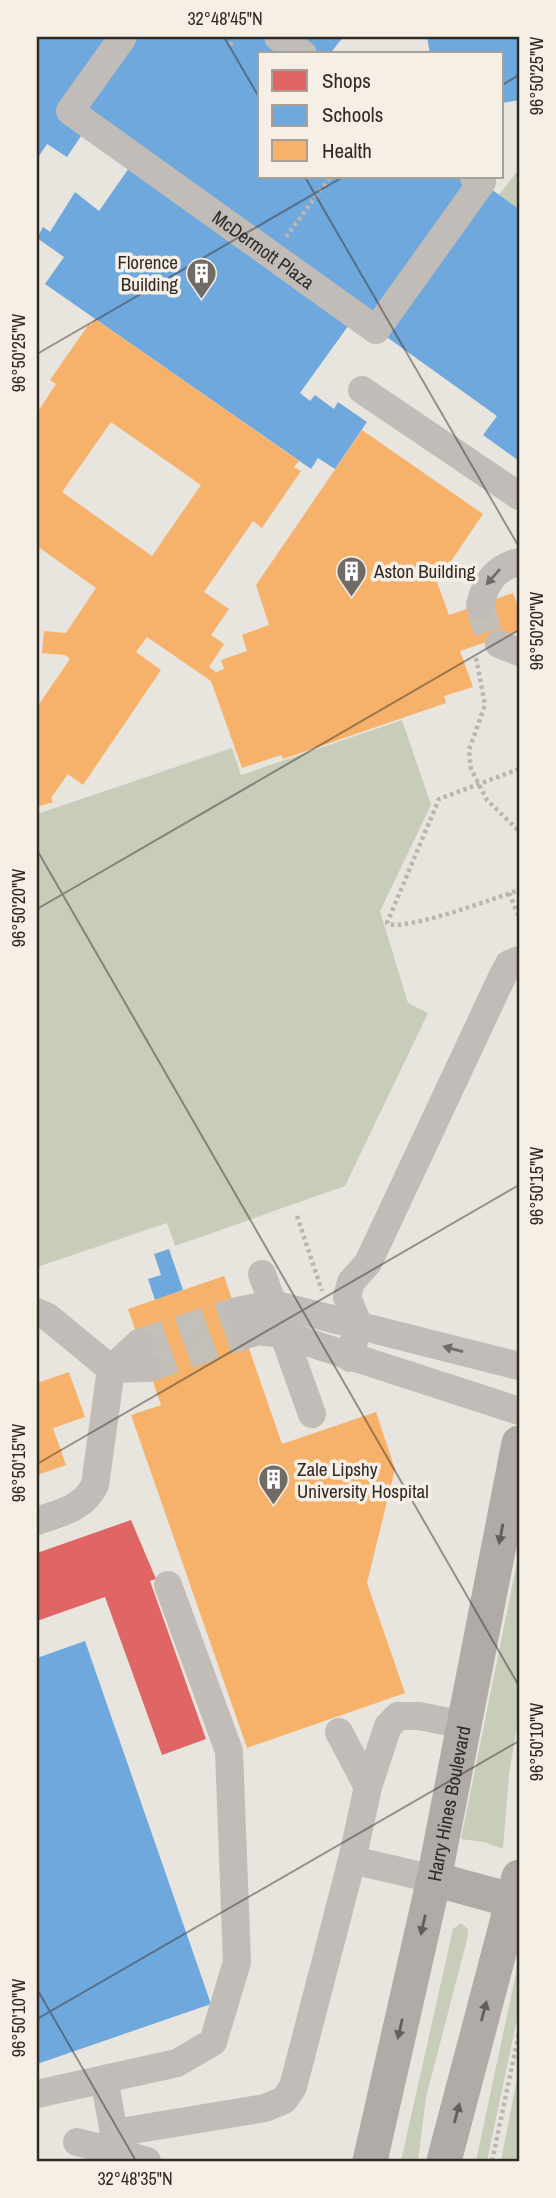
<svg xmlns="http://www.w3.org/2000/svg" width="556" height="2198" font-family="'Archivo Narrow',sans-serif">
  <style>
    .green { fill: #c8cdba }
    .shops { fill: #e06666 }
    .schools { fill: #6fa8dc }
    .health { fill: #f6b26b; fill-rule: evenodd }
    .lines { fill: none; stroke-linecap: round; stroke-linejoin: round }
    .minor-tunnel { stroke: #c3bfb9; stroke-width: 28; stroke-dasharray: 28 14; stroke-linecap: butt }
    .path { stroke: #bab5b0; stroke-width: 4.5; stroke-dasharray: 3.5 3.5; stroke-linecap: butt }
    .minor { stroke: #c1bcb7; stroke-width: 28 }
    .major { stroke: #b0aba6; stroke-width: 35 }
    .oneway { fill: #726c67 }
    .oneway2 { fill: #645e59 }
    .ticks { fill: none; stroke: #312a26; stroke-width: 2; stroke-opacity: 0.45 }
    .labels { text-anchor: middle; stroke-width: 7; stroke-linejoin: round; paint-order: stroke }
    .street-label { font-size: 19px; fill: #312a26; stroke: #f6efe5 }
    .poi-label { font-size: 19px; fill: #312a26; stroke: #f6efe5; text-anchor: start }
    .neatline { fill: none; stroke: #312a26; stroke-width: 2.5 }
    .ticks-label { font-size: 18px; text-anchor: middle; fill: #312a26 }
  </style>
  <rect width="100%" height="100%" fill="#e8e4de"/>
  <g class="green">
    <polygon points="519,169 519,209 499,195"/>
    <polygon points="402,720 431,805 380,911 408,1003 428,1013 345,1186 175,1246 167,1223 37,1267 37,814 232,748 241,775"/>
    <polygon points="519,1552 519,1714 509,1774 503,1849 484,1842 461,1839"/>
    <polygon points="461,1923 468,1929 467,1940 426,2097 418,2161 401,2161 453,1929"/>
    <polygon points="519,1959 519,2010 487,2161 476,2161"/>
    <polygon points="519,2068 519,2161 501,2161"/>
  </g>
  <polygon class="shops" points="131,1520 156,1579 150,1581 206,1739 162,1755 105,1597 37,1621 37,1553"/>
  <g class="schools">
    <polygon points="37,37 343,37 330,54 260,54 260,177 474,177 519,209 519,461 483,435 497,416 356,315 300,393 310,401 315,395 334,409 338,402 367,422 335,469 318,458 311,469 45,284 64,257 37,238 43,227 50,232 75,192 99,211 136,158 89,124 67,157 47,144 37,159"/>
    <polygon points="427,37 517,37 519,100 502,103 502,54 430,54"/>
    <polygon points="169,1249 183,1290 155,1300 148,1279 161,1275 154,1254"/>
    <polygon points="85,1641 211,2004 37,2064 37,1658"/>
  </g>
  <g class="health">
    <path d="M95,319L299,461L294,467L301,471L262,528L253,521L204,592L229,609L211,635L224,644L209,667L216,672L224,669L221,660L247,651L242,635L269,625L256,585L362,430L483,514L437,582L449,615L513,593L519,610V631L460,651L473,687L444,696L446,703L283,759L281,755L242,768L211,681L147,637L136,652L161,670L83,785L68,774L51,798L53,802L37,807V707L70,659L65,655L42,653L44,631L66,633L96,588L37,546V413L56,384L50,380L89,324L91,325ZM111,422L201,485L152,556L62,492Z"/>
    <polygon points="224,1276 282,1444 376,1412 395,1469 367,1583 405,1693 247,1748 131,1415 161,1405 128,1309"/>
    <polygon points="69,1372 85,1417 53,1428 66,1465 37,1475 37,1383"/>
  </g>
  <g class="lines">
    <g class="minor-tunnel">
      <polyline points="480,605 488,633 499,644"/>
      <polyline points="139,1343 237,1311"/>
      <polyline points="148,1368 245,1335"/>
    </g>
    <g class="path">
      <polyline points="230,45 235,37"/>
      <polyline points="286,237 330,177"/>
      <polyline points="476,658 485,705 469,750 471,769 487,800 519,831"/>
      <path d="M519,769L439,799L387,923C402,933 498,897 519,890"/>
      <polyline points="509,893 519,917"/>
      <polyline points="297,1216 322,1291"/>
      <polyline points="492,2161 519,2033"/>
    </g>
    <g class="minor">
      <path id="s1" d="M123,37L70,111L376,330L482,182L474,177"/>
      <polyline points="278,37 303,54"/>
      <polyline points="362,390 519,496"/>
      <path d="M480,605C485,582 496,567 519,562"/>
      <polyline points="499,644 519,652"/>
      <polyline points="262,1274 312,1414"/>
      <polyline points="237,1311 273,1304 519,1366"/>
      <polyline points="37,1312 48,1317 111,1369 148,1368"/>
      <polyline points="245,1335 258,1331 282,1334 519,1411"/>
      <polyline points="350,1358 358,1324 347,1297 351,1282 368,1263 503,975 509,964 519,960"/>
      <path d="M37,1521C60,1513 83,1509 95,1485L111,1369L139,1343"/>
      <polyline points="339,1732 368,1787 352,1860 434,1879"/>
      <polyline points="368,1787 388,1726 398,1716 419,1716 464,1725"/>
      <polyline points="104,2079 114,2133 265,2108 284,2100 293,2087 352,1860"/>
      <polyline points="37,2094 177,2063 213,2042 237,1962 229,1751 168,1585"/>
      <polyline points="114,2133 109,2150 147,2161"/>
      <polyline points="77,2142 109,2150"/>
    </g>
    <g class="major">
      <polyline points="434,1879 514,1901"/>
      <path id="s2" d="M370,2161L434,1879L519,1443"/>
      <polyline points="444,2161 519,1877"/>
    </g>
  </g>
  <defs><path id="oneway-solid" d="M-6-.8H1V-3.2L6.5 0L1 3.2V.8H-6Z" transform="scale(1.75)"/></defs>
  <g class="oneway">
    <use href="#oneway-solid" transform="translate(493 577) rotate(131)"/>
    <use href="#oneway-solid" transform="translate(453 1349) rotate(-165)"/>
  </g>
  <g class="oneway2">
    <use href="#oneway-solid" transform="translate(501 1534) rotate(101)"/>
    <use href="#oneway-solid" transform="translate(423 1925) rotate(103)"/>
    <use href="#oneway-solid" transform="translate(484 2011) rotate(-75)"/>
    <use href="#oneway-solid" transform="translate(400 2029) rotate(103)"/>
    <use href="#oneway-solid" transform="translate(457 2113) rotate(-75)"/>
  </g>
  <path class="ticks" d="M224,37L260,99M502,85L519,75M305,177L519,547M37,354L343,177M37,850L519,1686M37,909L519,630M37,1464L519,1185M37,1989L136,2161M37,2019L519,1741"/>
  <defs>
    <symbol id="building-pin" viewBox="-11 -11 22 30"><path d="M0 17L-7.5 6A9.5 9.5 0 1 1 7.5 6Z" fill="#716b66" stroke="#f6efe5"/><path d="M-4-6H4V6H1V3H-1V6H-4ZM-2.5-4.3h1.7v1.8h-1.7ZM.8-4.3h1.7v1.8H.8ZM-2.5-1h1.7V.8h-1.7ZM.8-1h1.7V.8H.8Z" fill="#fff"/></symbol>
  </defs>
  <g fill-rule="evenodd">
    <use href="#building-pin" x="184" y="256" width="35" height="47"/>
    <use href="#building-pin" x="334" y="554" width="35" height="47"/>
    <use href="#building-pin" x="256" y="1462" width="35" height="47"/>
  </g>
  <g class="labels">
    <g class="street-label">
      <text dy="7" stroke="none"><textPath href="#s1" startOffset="329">McDermott Plaza</textPath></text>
      <text dy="7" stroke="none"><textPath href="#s2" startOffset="366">Harry Hines Boulevard</textPath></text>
    </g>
    <g class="poi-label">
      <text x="178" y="269" text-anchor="end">Florence<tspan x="178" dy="22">Building</tspan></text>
      <text x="374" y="578">Aston Building</text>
      <text x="297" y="1476">Zale Lipshy<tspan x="297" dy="22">University Hospital</tspan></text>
    </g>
  </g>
  <rect width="556" height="2198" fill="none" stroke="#f6efe5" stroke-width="77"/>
  <rect x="258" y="52" width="245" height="126" fill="#f6efe5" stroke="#a7a099" stroke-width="2"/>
  <rect x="272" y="70" width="35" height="21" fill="#e06666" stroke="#a7a099" stroke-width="2"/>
  <text x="322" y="88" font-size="21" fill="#312a26">Shops</text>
  <rect x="272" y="105" width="35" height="21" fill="#6fa8dc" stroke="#a7a099" stroke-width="2"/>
  <text x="322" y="122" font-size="21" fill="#312a26">Schools</text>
  <rect x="272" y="140" width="35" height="21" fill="#f6b26b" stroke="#a7a099" stroke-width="2"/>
  <text x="322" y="158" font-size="21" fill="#312a26">Health</text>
  <rect x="38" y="38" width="480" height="2122" class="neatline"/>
  <g class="ticks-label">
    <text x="225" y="25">32°48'45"N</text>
    <text transform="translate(537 76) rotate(-90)" y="6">96°50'25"W</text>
    <text transform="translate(19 353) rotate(-90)" y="6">96°50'25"W</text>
    <text transform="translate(537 631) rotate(-90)" y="6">96°50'20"W</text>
    <text transform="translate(19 908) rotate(-90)" y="6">96°50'20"W</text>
    <text transform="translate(537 1186) rotate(-90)" y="6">96°50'15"W</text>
    <text transform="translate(19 1463) rotate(-90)" y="6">96°50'15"W</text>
    <text transform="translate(537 1742) rotate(-90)" y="6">96°50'10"W</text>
    <text transform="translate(19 2018) rotate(-90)" y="6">96°50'10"W</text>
    <text x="135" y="2185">32°48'35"N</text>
  </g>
</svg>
